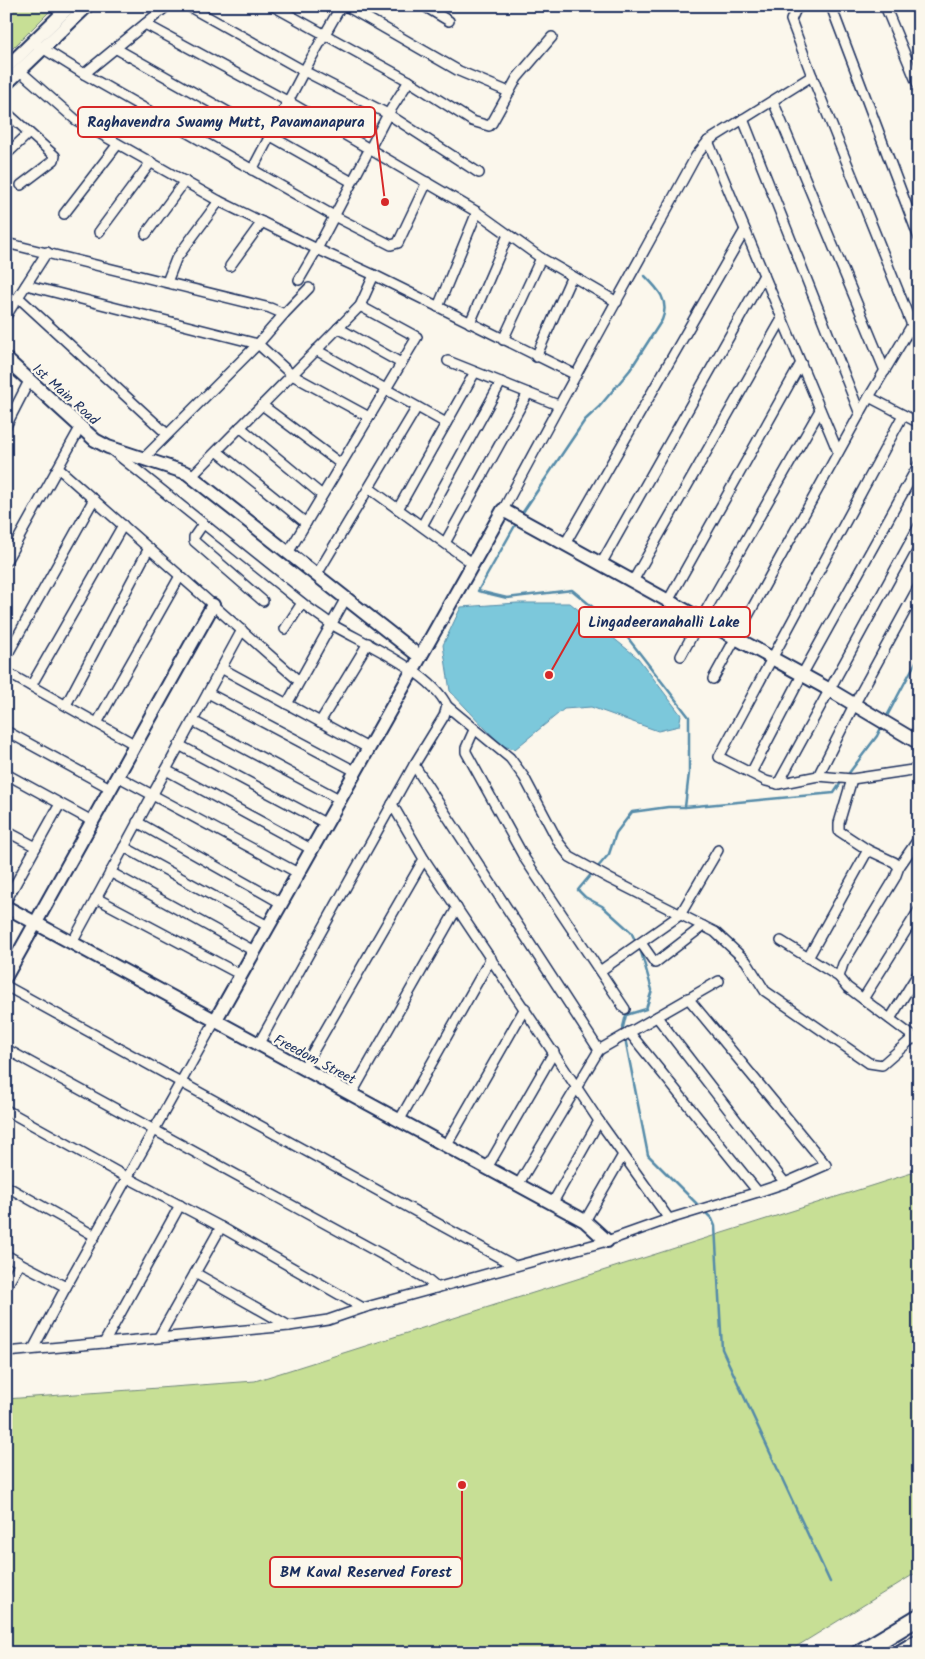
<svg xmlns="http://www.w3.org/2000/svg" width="925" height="1659" font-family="Kalam,sans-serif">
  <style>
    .green { fill: #c7df95; stroke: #71877a }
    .water { fill: #7cc8db; stroke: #558ba9 }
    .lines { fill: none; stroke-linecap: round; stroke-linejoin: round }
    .stream { stroke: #558ba9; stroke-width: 2.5 }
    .street-casing { stroke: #1b2f5e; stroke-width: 12 }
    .secondary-casing { stroke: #1b2f5e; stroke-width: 16 }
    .highway-casing { stroke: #1b2f5e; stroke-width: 20 }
    .street { stroke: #fbf7ec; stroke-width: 9 }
    .secondary { stroke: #fbf7ec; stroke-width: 12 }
    .highway { stroke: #fbf7ec; stroke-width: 16 }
    .labels { text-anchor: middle; stroke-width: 4.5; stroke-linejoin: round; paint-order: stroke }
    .street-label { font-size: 14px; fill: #1b2f5e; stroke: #fbf7ec }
    .leader { fill: none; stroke: #d62828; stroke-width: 2 }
    .callout-dot { fill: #d62828; stroke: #fbf7ec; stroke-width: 2 }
    .callout { fill: #fbf7ec; stroke: #d62828; stroke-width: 2 }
    .callout-label { font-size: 15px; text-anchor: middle; font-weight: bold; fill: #1b2f5e }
  </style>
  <rect width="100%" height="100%" fill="#fbf7ec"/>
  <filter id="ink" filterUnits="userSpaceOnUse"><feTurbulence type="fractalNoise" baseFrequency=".02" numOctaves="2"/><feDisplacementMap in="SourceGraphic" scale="10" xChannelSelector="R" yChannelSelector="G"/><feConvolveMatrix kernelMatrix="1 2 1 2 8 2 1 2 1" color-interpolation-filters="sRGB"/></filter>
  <g filter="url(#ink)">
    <g class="green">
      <polygon points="6,6 55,6 6,55"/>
      <polygon points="918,1171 919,1571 786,1653 6,1653 6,1399 255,1381"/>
    </g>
    <polygon class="water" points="517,603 570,603 638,658 681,715 679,726 658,731 591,707 564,709 515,749 502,746 450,691 443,645 461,607"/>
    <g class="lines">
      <g class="stream">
        <path d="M521,515L585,420L599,407L630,370L662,320C670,301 658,289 645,276"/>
        <polyline points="517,522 478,591 507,598 572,590 624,633 689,717 689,773 685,807 668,807 632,812 616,833 609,854 597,868"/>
        <polyline points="887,716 919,656"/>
        <polyline points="849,773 877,736 881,728"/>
        <polyline points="685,807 834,793 840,784"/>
        <polyline points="593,872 578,890 585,897 602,906 631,932 641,952 652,990 646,1009 626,1015 623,1027 624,1032"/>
        <polyline points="625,1038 648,1155 712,1219 715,1226 722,1349 830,1582"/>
      </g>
      <defs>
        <g id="street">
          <polyline points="188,6 304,71 388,114 479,173"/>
          <polyline points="273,6 409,81 472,121 489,126 492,123 517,78 552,37"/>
          <polyline points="346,6 459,71 509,92"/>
          <polyline points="424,6 449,21"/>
          <polyline points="831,6 919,238"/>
          <polyline points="885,6 919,88"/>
          <polyline points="145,24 289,102 477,212 541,258 617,302"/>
          <polyline points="39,46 84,74 334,216 391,245 398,243 427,182"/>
          <polyline points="115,48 352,182"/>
          <polyline points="20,71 76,120 219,201 176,259 167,282"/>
          <polyline points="84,74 167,6"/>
          <polyline points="812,76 912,325 919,346"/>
          <polyline points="409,81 388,114 317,249 374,275 576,375"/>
          <polyline points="773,101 885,371"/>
          <polyline points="6,112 55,156 54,160 21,185"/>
          <polyline points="743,119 860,414"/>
          <polyline points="708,141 838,452"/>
          <polyline points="9,152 29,133"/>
          <polyline points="252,170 304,71 341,6"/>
          <polyline points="219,201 317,249 299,280"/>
          <polyline points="64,214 118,144"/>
          <polyline points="99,232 151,162"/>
          <polyline points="146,234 185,181"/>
          <polyline points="6,243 270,308 284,314 258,344 143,459"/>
          <polyline points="230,266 262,222"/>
          <polyline points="26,285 258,344 292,375 369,417"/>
          <polyline points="18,297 167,434"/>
          <polyline points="438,307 477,212"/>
          <polyline points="284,314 309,288"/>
          <polyline points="6,316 47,252"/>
          <polyline points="470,323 508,235"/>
          <polyline points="338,328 401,363"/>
          <polyline points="503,340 541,258"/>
          <polyline points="316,350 446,423"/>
          <polyline points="536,357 572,276"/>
          <polyline points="448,361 558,405"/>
          <polyline points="869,397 919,423"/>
          <polyline points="262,405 341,464"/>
          <polyline points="903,415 719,757 766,781 778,784 818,776 854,705 919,586"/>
          <polyline points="6,426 29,381"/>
          <polyline points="240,427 322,495"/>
          <path d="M113,451L306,606C314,612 323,618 331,624C363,643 432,672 447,706L444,716L414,765L258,1045"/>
          <polyline points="217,451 306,523"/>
          <polyline points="58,468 299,681"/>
          <polyline points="191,477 360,306 374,275"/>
          <polyline points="369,488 472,563"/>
          <polyline points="398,509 475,372"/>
          <path d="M503,510C566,391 632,274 696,156L708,141L812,76L791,20L796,9L802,6"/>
          <polyline points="203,524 194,537 194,541 263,601"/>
          <polyline points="422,526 501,382"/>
          <polyline points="445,543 528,393"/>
          <polyline points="565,544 745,230"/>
          <polyline points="288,553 417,337 360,306"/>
          <polyline points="6,561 80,428"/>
          <polyline points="601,564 764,275"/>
          <polyline points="316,576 417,407"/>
          <polyline points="633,581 782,319"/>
          <polyline points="668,601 801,363"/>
          <polyline points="285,629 302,603"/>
          <polyline points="681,656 701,619 820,410"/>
          <polyline points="6,657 94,499"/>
          <polyline points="221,668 368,748"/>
          <polyline points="6,672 134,744"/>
          <polyline points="713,679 869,397 912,325"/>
          <polyline points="31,686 123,525"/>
          <polyline points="208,693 355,771"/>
          <polyline points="287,704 346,598"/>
          <polyline points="66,705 149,548"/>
          <polyline points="447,706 510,758 524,777 559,843 570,857 610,879 715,932 746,961 765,991 869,1063 882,1065 914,1037"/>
          <polyline points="193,721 339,799"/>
          <polyline points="320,722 368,643"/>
          <polyline points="97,723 180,576"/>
          <polyline points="474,730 466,748 466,752 525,859 625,1009"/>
          <polyline points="6,731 110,788"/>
          <polyline points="179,745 325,823"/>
          <polyline points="414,765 599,1050 518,1185"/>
          <polyline points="166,770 311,849"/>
          <polyline points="751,773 802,675 919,464"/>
          <polyline points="6,774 92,821"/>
          <polyline points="117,776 298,873"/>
          <polyline points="818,776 852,779 919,769"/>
          <polyline points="852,779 839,823 839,831 868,850 894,862 899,867 895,878 843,964 839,977 847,987 919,1041"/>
          <polyline points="778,784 919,526"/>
          <polyline points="137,822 281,903"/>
          <polyline points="6,831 36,847 6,901"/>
          <polyline points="36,847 60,804"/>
          <polyline points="124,847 268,926"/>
          <polyline points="424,859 599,1121 552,1204"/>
          <polyline points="899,867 919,838"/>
          <polyline points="110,872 254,951"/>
          <polyline points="96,898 241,975"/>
          <polyline points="781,941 839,977"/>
          <polyline points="72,943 242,630"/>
          <polyline points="641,943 655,963 703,926"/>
          <polyline points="808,958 868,850"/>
          <polyline points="600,971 680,915 718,850"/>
          <polyline points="6,986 515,1266"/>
          <polyline points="688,998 826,1165 785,1183"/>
          <polyline points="863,999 919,910"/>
          <polyline points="657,1017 785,1183 758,1192"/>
          <polyline points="890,1019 919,972"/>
          <polyline points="629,1032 758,1192 669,1219"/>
          <polyline points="6,1049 425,1278 437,1288"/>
          <polyline points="599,1050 719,981"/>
          <polyline points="303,1069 424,859 392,804"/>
          <polyline points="351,1095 457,908"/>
          <polyline points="6,1110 128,1178 221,1227 363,1308"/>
          <polyline points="399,1121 491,958"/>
          <polyline points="446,1146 525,1008"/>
          <polyline points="487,1168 554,1052"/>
          <polyline points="6,1186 95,1236"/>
          <polyline points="585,1221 623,1155"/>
          <polyline points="6,1255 20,1263 6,1287"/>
          <polyline points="20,1263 66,1287 215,1021"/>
          <polyline points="195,1273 289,1326"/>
          <polyline points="159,1337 221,1227"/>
          <polyline points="104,1343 180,1205"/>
          <polyline points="33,1349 66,1287"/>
          <polyline points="6,1352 289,1326 328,1320 363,1308 607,1241 669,1219 599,1121"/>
        </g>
        <g id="secondary">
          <polyline points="6,68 70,6"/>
          <polyline points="6,84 87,6"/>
          <polyline points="6,359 95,440 108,447 187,473 419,656"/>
          <polyline points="6,907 585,1221 607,1241"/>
          <polyline points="6,976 213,605"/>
          <polyline points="215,1021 503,510 830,690 919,743"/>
        </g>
        <g id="highway">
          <polyline points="859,1653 919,1617"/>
          <polyline points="901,1653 919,1642"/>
        </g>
      </defs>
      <use href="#street" class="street-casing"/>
      <use href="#secondary" class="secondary-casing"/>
      <use href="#highway" class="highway-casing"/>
      <use href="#street" class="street"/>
      <use href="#secondary" class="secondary"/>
      <use href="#highway" class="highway"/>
    </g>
  </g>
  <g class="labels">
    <g class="street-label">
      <text transform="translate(66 394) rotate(42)" y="5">1st Main Road</text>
      <text transform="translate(315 1059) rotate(28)" y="5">Freedom Street</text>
    </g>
  </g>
  <path class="leader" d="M385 202L375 122M549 675L579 622M462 1485L462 1572"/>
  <g class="callout-dot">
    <circle cx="385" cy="202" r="5"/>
    <circle cx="549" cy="675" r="5"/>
    <circle cx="462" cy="1485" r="5"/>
  </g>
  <g class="callout">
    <rect x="78" y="107" width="297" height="30" rx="5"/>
    <rect x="579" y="607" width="171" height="30" rx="5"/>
    <rect x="270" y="1557" width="192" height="30" rx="5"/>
  </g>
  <g class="callout-label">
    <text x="226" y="127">Raghavendra Swamy Mutt, Pavamanapura</text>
    <text x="664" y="627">Lingadeeranahalli Lake</text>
    <text x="366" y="1577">BM Kaval Reserved Forest</text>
  </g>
  <rect width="925" height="1659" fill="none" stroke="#fbf7ec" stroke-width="25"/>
  <rect x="12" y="12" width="900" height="1634" fill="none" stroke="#1b2f5e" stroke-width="2" filter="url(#ink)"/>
</svg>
